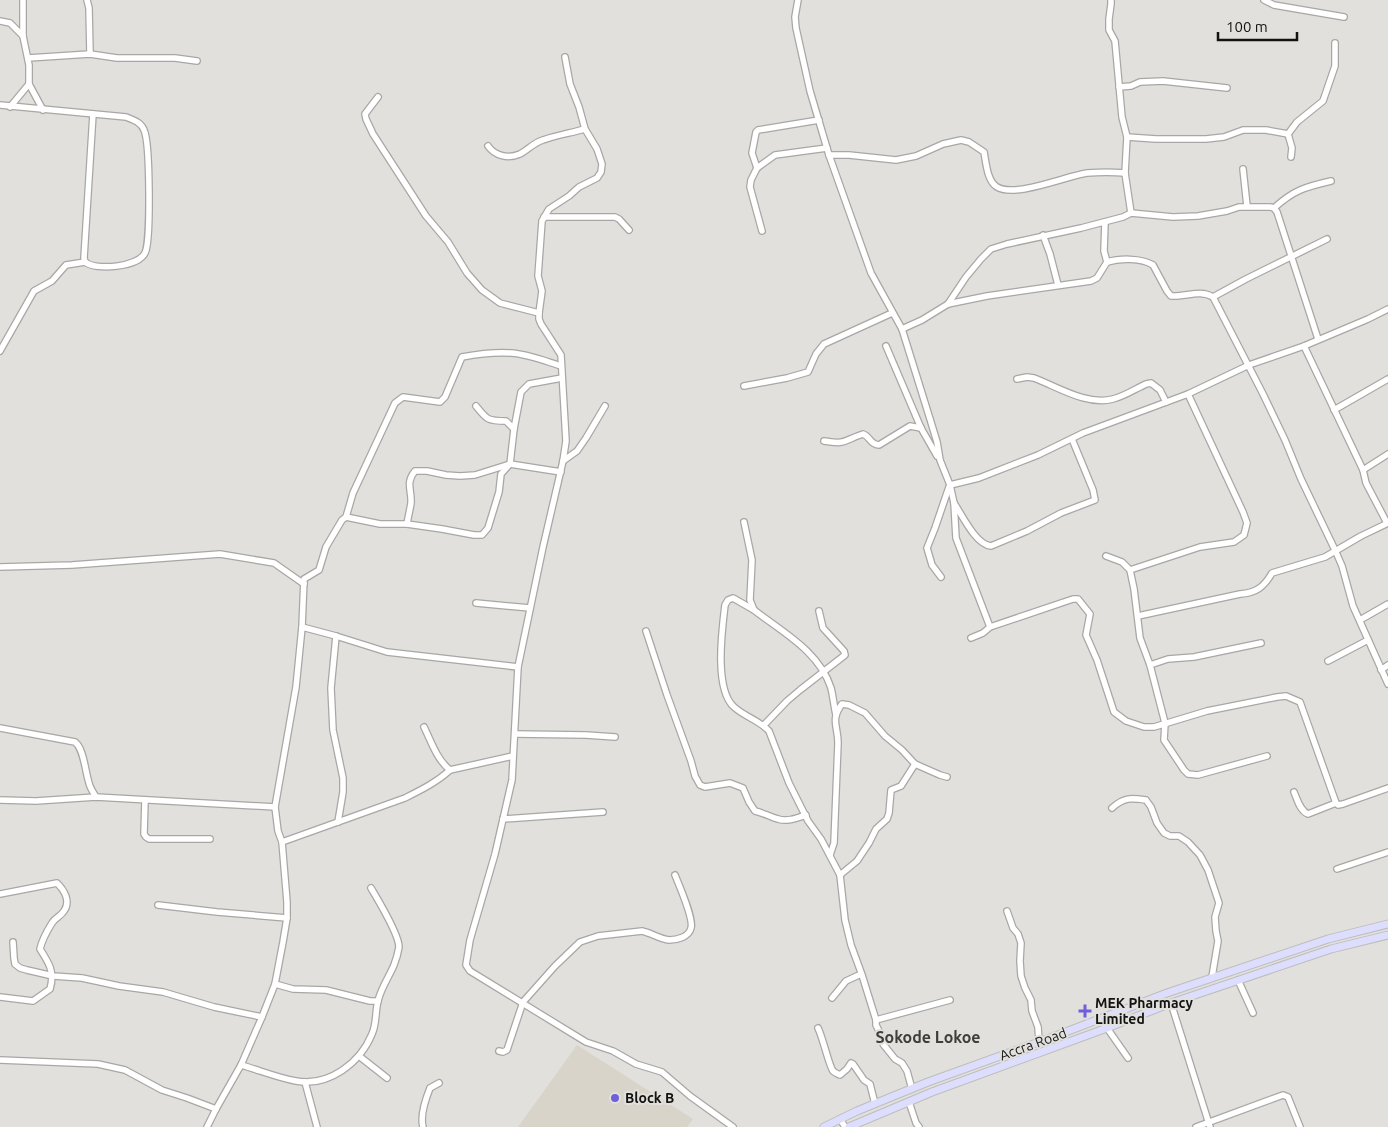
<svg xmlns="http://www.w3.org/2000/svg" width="1388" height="1127" font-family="Ubuntu,sans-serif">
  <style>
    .built { fill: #d8d4c9 }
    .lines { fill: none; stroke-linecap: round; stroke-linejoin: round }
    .minor-casing { stroke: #a8a7a3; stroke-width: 8 }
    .major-casing { stroke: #bdbdbc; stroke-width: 9 }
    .minor { stroke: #fff; stroke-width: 5.5 }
    .major { stroke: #ddddfe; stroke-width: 7 }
    .poi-dot { fill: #6f60da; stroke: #e1e0dc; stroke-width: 2 }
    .labels { text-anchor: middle; stroke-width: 4; stroke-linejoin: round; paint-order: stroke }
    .poi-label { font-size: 14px; font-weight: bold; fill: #131311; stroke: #e1e0dc; text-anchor: start }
    .street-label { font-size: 14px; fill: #131311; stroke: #e1e0dc }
    .quarter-label { font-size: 16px; font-weight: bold; fill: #3f3e3b; stroke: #e1e0dc }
  </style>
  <rect width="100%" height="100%" fill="#e1e0dc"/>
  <polygon class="built" points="577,1045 693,1119 687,1127 518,1127"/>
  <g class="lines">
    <defs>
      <g id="minor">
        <polyline points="87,0 89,8 90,54"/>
        <polyline points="798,0 795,17 796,28 810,91 829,155 871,273 902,329 930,419 937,442 940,460 950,485 954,503 956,538 990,627"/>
        <polyline points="1111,0 1111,4 1109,19 1109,30 1115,41 1122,117 1127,137 1125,173 1131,213"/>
        <polyline points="1264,0 1274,5 1344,17"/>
        <polyline points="0,21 10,23 23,36"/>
        <polyline points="565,57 570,84 579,107 585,129 597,149 602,164 601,172 597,178 579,187 569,196 549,209 542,221 538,276 542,291 539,313 539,319 541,324 561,355 566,441 563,461 543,547 518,667 512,780 495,854 470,940 466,965 470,971 586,1042 613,1051 636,1064 662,1072 690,1096 733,1127"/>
        <polyline points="28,58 90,54 117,58 175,58 197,61"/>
        <polyline points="29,84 43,110"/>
        <polyline points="1119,87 1131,86 1140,82 1163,81 1227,88"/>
        <polyline points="378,97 365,114 366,119 373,134 426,216 448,242 467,273 482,290 500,303 539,313"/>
        <path d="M0,105L126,117C133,120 141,122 144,130C150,142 151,242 145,253C138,267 96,271 85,262L66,265L52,281L34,291L0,351"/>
        <polyline points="10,107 29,84 29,65 23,36 23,0"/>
        <polyline points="1288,134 1292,148 1291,157"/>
        <polyline points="1127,137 1156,139 1206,139 1224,137 1243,130 1266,130 1288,134 1297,122 1323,101 1335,66 1335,43"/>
        <path d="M488,146C495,156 508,159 520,154C528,150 533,143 543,140C557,135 571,133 585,129"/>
        <path d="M829,155H849L896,160L916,156L943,144L961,140L969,142L984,152C986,162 987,181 997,187C1015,198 1066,176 1087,173C1100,172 1113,172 1125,173"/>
        <polyline points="757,168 752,153 756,132 758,130 819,120"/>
        <polyline points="1243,169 1247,206"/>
        <path d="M1274,208C1294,190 1305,187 1331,181"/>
        <polyline points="544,217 615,217 619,219 629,230"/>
        <polyline points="762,231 750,187 751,180 757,168 775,155 827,148"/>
        <polyline points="1043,235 1050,254 1058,285"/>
        <polyline points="85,262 84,258 93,114"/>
        <path d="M1107,262C1120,258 1141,258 1153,265L1167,291L1171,296C1186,297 1200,289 1213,297L1263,394L1285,440L1301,479L1335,550L1342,566L1353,606L1388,684"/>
        <polyline points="1213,297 1246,279 1327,239"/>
        <polyline points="948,304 966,277 981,259 991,249 1007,244 1081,228 1123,217 1131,213 1173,217 1198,216 1227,211 1239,207 1270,207 1274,208 1277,212 1318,339"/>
        <polyline points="902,329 922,320 948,304 987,296 1091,281 1097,278 1107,262 1104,251 1105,222"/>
        <polyline points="886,346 921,428 937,456"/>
        <polyline points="1304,346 1363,470"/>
        <path d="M1017,379L1027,377L1034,378C1058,387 1087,406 1113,399C1125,396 1135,389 1146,384L1151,383L1160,390L1166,402"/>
        <polyline points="744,386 787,378 808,372 816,354 824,344 892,313"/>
        <path d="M476,406C487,420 488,421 506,421L514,429"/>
        <polyline points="1334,410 1388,379"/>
        <path d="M824,441C847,445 844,440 863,434C870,436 870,445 879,445L910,426L921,428"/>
        <polyline points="563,461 577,451 586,438 605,406"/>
        <polyline points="950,485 979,478 1038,455 1083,433 1188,394 1249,365 1304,346 1368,319 1388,309"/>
        <path d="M954,503C962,515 976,545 991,546L1027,531L1061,513L1095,500L1093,490L1072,439"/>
        <path d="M346,517L353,493L395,403L403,397L440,402L445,397L462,357C478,354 495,352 511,353C528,354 545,361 561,366"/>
        <path d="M744,522L752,560L750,600L754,610C782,632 819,651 831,688C833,696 834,706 836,715"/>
        <polyline points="1387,523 1366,483 1363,470 1388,454"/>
        <polyline points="407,524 442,529 474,535 482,535 488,528 499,492 501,474 510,464 514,429 521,392 529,384 562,378"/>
        <polyline points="1106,556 1122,562 1130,570 1134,589 1140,638 1150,665 1165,723 1164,740 1184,770 1188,774 1198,775 1267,756"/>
        <polyline points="0,567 72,565 220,554 274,563 304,584"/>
        <polyline points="1130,570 1200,547 1234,542 1244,535 1247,523 1243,512 1188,394"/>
        <polyline points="941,577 932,565 927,548 935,528 949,487"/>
        <polyline points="476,603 530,608"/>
        <path d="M754,610L733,598L728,600L725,605C722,630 714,689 734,707C745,717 759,720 769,731L789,783L808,821L821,839L840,875L845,920L851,945L862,975L876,1020V1025L881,1035L883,1044L895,1059L902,1063L907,1071L912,1089"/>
        <path d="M1138,616L1240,594C1256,593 1264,587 1272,573L1325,557L1361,536L1388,523"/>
        <polyline points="1360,620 1388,604"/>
        <polyline points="302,627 336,636 387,652 518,667"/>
        <path d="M646,631L667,695L691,761L695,776L700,785L705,787L730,783L743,788L749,802L755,811C764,813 770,817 778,819C788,822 797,818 806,815"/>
        <polyline points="336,636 331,688 333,730 343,778 343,792 338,822"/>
        <polyline points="971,638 983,633 990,627 1073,599 1078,599 1090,614 1086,635 1097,660 1114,712 1126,721 1144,727 1154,727 1207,711 1277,697 1286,696 1300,702 1336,803 1338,805 1343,804 1388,788"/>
        <polyline points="1328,661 1368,640"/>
        <polyline points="1150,665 1168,659 1194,657 1261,643"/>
        <polyline points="1381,670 1388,665"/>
        <polyline points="764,725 787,701 800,690 845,655 844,651 823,628 819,611"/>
        <path d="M424,727C431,741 437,760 450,770"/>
        <path d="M0,728L75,742C84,749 85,771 89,783C90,788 93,792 96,797"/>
        <polyline points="515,734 586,735 615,737"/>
        <path d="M1294,792C1297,799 1300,811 1308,814L1336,803"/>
        <polyline points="0,800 36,801 96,797 275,807"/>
        <polyline points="145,800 144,834 146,837 149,839 210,839"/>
        <path d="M1112,808C1124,797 1131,798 1146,800L1151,807L1157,823L1164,833L1170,836H1179L1188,842L1200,855L1208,870L1219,903L1215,917L1216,931L1218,941L1212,977"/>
        <polyline points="503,819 603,812"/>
        <path d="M282,842L405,798C421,790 437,782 450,770L513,756"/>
        <path d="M830,855L834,843L838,743C838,726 830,720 842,704L849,705L865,713L885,736L902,750L915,764L940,775L947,777"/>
        <polyline points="1337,869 1388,852"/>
        <polyline points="840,875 857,861 869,843 876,829 887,819 889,813 891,790 901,786 915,764"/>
        <path d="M0,894L57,883C64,890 71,901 64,911C61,916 55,918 52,923C47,931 42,940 40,949C49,963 55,972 50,989L33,1001L0,997"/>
        <polyline points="158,905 217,912 287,918"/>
        <polyline points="1007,911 1013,928 1018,934 1021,943 1020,961 1021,976 1025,988 1031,1000 1032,1011 1038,1027 1039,1042"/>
        <polyline points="13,942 14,958 15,964 20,968 27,970 53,976 82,978 119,986 163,992 214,1007 262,1017"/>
        <polyline points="1238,980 1253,1013"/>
        <polyline points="275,984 293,989 326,990 370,1001 378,1001"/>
        <polyline points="832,998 846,981 861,974"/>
        <polyline points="1171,1003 1210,1127"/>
        <polyline points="876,1020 950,1000"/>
        <path d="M818,1028C823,1038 829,1066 833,1071C835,1073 838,1074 840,1075L847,1069L851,1063L853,1064L864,1080L870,1084L875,1104"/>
        <polyline points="1107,1028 1128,1058"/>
        <path d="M499,1051L503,1052L507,1050L523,1002L555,966L580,942L598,936L642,931C651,933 660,939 669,940C677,940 689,937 691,928C694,919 679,885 675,875"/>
        <polyline points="359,1056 387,1078"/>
        <polyline points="0,1060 98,1064 125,1070 162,1090 187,1098 216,1109"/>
        <path d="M241,1065C259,1070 278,1078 296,1081C329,1087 360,1063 372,1034C377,1023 375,1012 378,1001C381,988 389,977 394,965C396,960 398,953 399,947C399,934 378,900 371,888"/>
        <polyline points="305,1082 317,1127"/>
        <polyline points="909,1102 916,1123 919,1127"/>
        <polyline points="840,1119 845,1127"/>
        <path d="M207,1127L216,1109L241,1065L262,1017L275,984L283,942L287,918V902L282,842L278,831L275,807L296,687L302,627L304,579L319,570L326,547L342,520L346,517L380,524H407C408,517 410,510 411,503C412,490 405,483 415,471H427L446,475L460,476L475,475L510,464L561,472"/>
        <path d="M423,1127C420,1116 426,1098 430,1088L439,1083"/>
        <polyline points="1196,1127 1283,1095 1288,1097 1300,1127"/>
      </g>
      <g id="major">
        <polyline points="824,1127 857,1111 928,1082 1050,1038 1167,993 1328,939 1388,924"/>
        <polyline points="849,1127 932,1092 1107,1028 1171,1003 1331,949 1388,935"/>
      </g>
    </defs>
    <use href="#minor" class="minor-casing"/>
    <use href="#major" class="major-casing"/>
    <use href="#minor" class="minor"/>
    <use href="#major" class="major"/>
  </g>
  <g class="poi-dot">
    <path d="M1082.5 1003.5h5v5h5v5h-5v5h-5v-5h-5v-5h5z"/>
    <circle cx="615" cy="1098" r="5"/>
  </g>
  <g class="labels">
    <g class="poi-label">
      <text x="1095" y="1008">MEK Pharmacy<tspan x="1095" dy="16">Limited</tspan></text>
      <text x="625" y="1103">Block B</text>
    </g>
    <g class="street-label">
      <text transform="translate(1033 1044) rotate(-20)" y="5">Accra Road</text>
    </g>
    <g class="quarter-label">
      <text x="928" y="1043">Sokode Lokoe</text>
    </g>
  </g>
  <path d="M1218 32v8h79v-8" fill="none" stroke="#131311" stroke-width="2.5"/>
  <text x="1226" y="32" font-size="15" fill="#131311" stroke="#e1e0dc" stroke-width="4" paint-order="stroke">100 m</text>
</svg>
